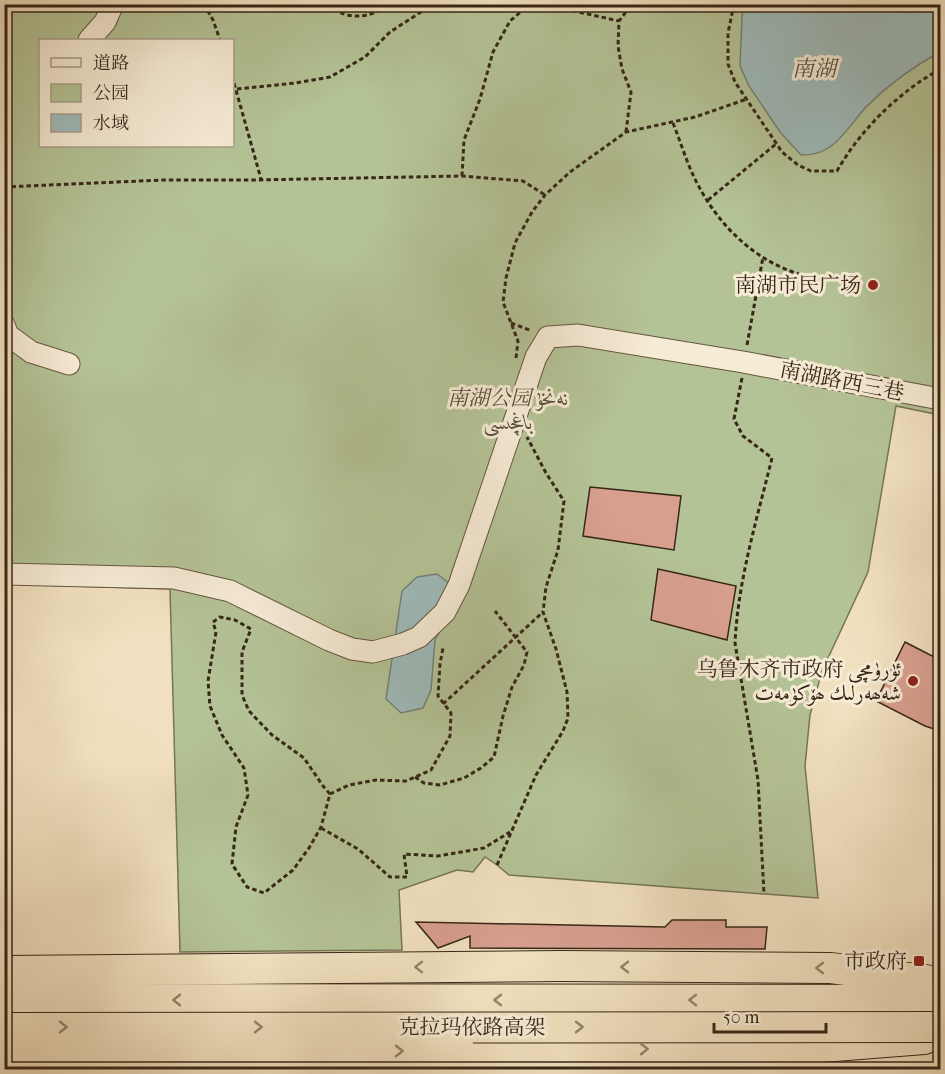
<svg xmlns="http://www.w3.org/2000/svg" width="945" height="1074" font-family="'IM FELL French Canon',Amiri,'Noto Serif SC',serif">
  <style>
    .green { fill: #b4c396; stroke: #757556; stroke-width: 1.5; fill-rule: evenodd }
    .water { fill: #9ebbbb; stroke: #748079; stroke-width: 1.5 }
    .building { fill: #d89f8f; stroke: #362717; stroke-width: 1.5 }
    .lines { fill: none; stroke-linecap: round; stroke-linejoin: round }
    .minor-casing { stroke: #655541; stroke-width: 23 }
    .highway-casing { stroke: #362717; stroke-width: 32 }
    .path { stroke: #362717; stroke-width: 3; stroke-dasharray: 4.5 3; stroke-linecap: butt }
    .minor { stroke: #f6ebd5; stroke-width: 21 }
    .highway { stroke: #f1e0bf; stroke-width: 30 }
    .highway-bridge-casing { stroke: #362717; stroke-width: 32; stroke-linecap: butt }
    .highway-bridge { stroke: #f1e0bf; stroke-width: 30 }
    .oneway { stroke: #94846b }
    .poi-dot { fill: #8f2418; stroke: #f6ebd5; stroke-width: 2 }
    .labels { text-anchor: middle; stroke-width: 6; stroke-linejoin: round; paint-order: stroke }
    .poi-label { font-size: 21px; fill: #362717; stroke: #f6ebd5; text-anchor: end }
    .street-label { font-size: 21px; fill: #362717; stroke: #f6ebd5 }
    .park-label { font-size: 21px; font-style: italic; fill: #564e37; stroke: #f6ebd5 }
    .water-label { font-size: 22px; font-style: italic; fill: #555348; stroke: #f6ebd5 }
  </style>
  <rect width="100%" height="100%" fill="#f1e0bf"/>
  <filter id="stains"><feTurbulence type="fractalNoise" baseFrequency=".00333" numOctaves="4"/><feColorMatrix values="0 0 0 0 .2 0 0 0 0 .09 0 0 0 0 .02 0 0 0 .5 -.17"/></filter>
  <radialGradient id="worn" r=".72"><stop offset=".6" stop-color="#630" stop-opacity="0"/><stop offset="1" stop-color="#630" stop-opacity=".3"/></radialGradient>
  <path class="green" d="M5,5H940V415L896,406L868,572L822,671L810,715L805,766L818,898L509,875L497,865L485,857L473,872L457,870L399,890L402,950L180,952L170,589L5,584ZM40,40H232V146H40Z"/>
  <g class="water">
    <path d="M745,5H940V52C914,66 887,86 866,107C855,119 841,141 828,148C821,153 810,155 801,155L780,132L749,86L740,66L742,15Z"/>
    <polygon points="437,574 454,587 453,608 435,640 431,690 423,708 401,713 386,699 402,591 417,577"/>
  </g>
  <g class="building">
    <polygon points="590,487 681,496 674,550 583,536"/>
    <polygon points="658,569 736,586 727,640 651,620"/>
    <polygon points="905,642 940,660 940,731 925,726 876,701"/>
    <polygon points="672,920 726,920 726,927 767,927 765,949 470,948 470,936 438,948 416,922 665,927"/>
  </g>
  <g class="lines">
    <defs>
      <g id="minor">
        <polyline points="89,40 105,22 113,4"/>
        <polyline points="4,325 8,335 31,352 69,364"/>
        <polyline points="4,574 174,578 230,591 329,640 352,649 373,652 403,644 419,637 445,612 459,585 536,357 548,337 578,335 743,362 940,399"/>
      </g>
      <g id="highway">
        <polyline points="4,971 561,966 831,968 940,982"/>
        <polyline points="4,999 940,1000"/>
        <polyline points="460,1051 809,1048 924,1039"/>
      </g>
    </defs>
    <use href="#minor" class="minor-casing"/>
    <use href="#highway" class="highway-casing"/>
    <g class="path">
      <polyline points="204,4 213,20 220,40"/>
      <path d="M328,4C344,21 372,19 388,4"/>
      <polyline points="543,4 619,21"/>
      <path d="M734,4L728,33V64L735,82L782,152L798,165L811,171H837C861,129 898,93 940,69"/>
      <polyline points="232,76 261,179"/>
      <polyline points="237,89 295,83 330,77 365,57 390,32 421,12 431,4"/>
      <path d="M673,123C681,143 687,164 697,183C721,230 763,269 816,278"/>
      <polyline points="626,132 631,92 622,69 618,46 619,21 632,4"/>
      <polyline points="462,176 464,140 480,99 493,52 510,21 530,4"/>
      <polyline points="4,187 163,180 254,180 462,176 523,181 545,195"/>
      <polyline points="708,200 776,144"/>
      <polyline points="511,323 532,331"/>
      <polyline points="747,345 763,257"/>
      <polyline points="516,358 518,341 503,302 506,278 515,243 532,212 545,195 570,172 626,132 695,117 747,99"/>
      <path d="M742,378L734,419L743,436L772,458C757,519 738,580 735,643L758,780L764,894"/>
      <polyline points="443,704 543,612"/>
      <polyline points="415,777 424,783 440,785 464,778 481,768 494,757 503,716 512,687 524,665 527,652 495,611"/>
      <polyline points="330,794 323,786 304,758 272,735 249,711 242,695 242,652 251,629 235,620 220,617 213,622 216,632 208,681 210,706 222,735 244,768 248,795 236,827 232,864 247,887 264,893 293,870 309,848 321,827 330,794 349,785 376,780 406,781 431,770 450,736 451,713 438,696 440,664 443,648"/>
      <polyline points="321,828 358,849 390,877 407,877 404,854 438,856 484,848 510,832"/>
      <polyline points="497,865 536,775 563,731 568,718 567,692 556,649 543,612 546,587 558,550 564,501 546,473 527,437"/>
    </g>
    <use href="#minor" class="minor"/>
    <use href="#highway" class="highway"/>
    <defs>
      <g id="highway-bridge">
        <polyline points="4,1028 940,1027"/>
        <polyline points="4,1052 460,1051"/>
      </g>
    </defs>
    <use href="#highway-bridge" class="highway-bridge-casing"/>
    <use href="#highway-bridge" class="highway-bridge"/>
  </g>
  <defs><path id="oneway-chevron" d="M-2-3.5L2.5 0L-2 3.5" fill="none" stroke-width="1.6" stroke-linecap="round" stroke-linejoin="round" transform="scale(1.5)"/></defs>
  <g class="oneway">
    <use href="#oneway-chevron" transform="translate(419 967) rotate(180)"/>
    <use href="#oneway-chevron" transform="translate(625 967) rotate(-180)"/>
    <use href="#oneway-chevron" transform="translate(820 968) rotate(-180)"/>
    <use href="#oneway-chevron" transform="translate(177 1000) rotate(-180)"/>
    <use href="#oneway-chevron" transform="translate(498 1000) rotate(-180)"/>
    <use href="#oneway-chevron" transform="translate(693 1000) rotate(-180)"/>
    <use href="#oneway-chevron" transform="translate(63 1027)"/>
    <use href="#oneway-chevron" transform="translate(258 1027)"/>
    <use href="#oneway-chevron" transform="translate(579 1027)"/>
    <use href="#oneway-chevron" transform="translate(644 1049) rotate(-1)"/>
    <use href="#oneway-chevron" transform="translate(399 1051)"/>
  </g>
  <g class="poi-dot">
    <circle cx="873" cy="285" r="6"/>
    <circle cx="913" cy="681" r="6"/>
    <rect x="913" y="955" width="12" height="12" rx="3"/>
  </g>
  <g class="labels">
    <g class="poi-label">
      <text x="861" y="292">南湖市民广场</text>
      <text x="901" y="676">乌鲁木齐市政府 ئۈرۈمچى<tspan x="901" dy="24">شەھەرلىك ھۆكۈمەت</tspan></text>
      <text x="907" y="968">市政府</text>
    </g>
    <g class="street-label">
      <text transform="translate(842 381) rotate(11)" y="7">南湖路西三巷</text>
      <text x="472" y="1034">克拉玛依路高架</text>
    </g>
    <g class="park-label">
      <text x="508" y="405">南湖公园 نەنخۇ<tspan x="508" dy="24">باغچىسى</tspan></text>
    </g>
    <g class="water-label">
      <text x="814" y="76">南湖</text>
    </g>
  </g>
  <rect width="945" height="1074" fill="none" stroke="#f1e0bf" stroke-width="24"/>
  <rect x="6" y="6" width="933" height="1062" fill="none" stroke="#362717" stroke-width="3"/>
  <rect x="12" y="12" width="921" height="1050" fill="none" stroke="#362717" stroke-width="1.5"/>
  <rect x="39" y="39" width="195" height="108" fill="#f6ebd5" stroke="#a99d89" stroke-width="1.5"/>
  <rect x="51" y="58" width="30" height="9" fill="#f6ebd5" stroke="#a99d89" stroke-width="1.5"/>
  <text x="93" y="69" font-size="18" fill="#362717">道路</text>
  <rect x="51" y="84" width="30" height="18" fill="#b4c396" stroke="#a99d89" stroke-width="1.5"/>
  <text x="93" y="99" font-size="18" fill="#362717">公园</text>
  <rect x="51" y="114" width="30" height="18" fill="#9ebbbb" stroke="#a99d89" stroke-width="1.5"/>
  <text x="93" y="129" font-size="18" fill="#362717">水域</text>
  <path d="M714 1023v9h112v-9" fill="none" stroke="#362717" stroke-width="3"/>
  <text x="723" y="1023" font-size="18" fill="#362717" stroke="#f6ebd5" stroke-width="4.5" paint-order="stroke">50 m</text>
  <rect width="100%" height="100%" filter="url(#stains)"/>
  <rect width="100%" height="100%" fill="url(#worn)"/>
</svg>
